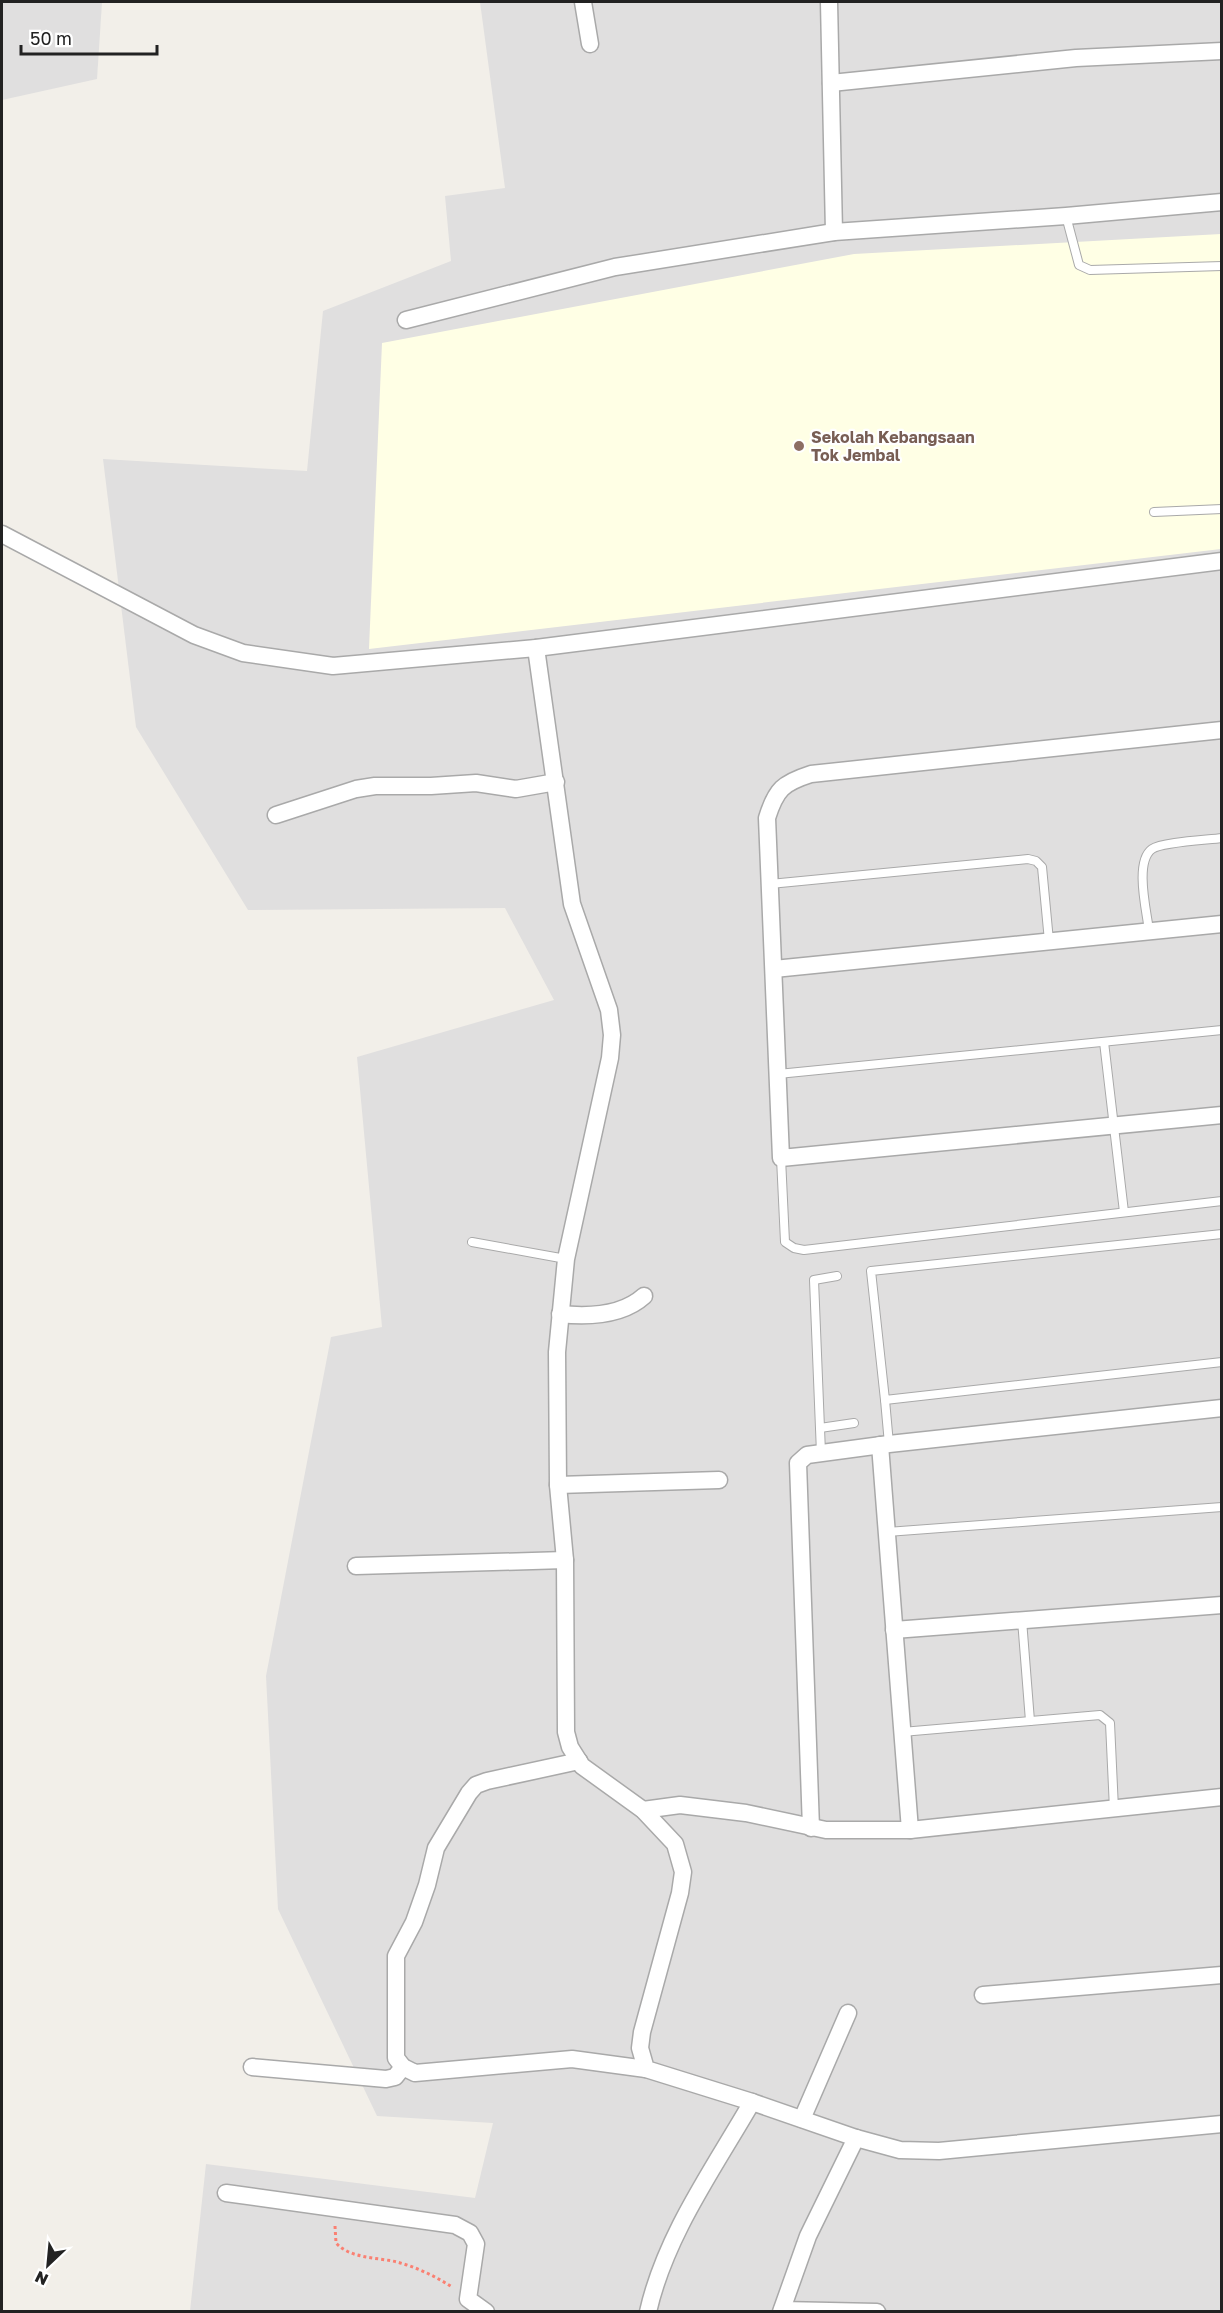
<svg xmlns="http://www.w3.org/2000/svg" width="1223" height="2313" font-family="'Golos Text',sans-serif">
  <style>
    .residential { fill: #e0dfdf }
    .education { fill: #ffffe5 }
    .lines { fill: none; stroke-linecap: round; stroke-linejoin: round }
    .service-casing { stroke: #a9a9a9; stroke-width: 10 }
    .minor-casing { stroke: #a9a9a9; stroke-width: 19 }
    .path { stroke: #fa8072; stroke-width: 3; stroke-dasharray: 3 3; stroke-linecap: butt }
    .service { stroke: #fff; stroke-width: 8 }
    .minor { stroke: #fff; stroke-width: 16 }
    .education-dot { fill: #8d6e63; stroke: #fff; stroke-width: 2 }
    .labels { text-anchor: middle; stroke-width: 4.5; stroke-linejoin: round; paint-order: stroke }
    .education-label { font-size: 16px; font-weight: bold; fill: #785e54; stroke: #fff; text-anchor: start }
  </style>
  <rect width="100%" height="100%" fill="#f2efe9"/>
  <g class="residential">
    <polygon points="2,2 102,2 97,79 2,100"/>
    <polygon points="480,2 1221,2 1221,2311 190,2311 206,2164 475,2198 493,2123 377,2116 278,1909 266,1676 331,1337 382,1327 357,1057 554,1000 505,908 248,910 136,727 103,459 307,471 323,311 451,261 445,196 505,188"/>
  </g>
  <polygon class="education" points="1221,234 1221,549 369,649 382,343 854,254"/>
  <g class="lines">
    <defs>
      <g id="service">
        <polyline points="1066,216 1079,265 1090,270 1222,266"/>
        <polyline points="1154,512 1222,509"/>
        <polyline points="770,884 1028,859 1036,861 1042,867 1049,941"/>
        <path d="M1149,931C1147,912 1134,862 1152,849C1162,842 1207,840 1222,838"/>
        <polyline points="1104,1042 1124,1212"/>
        <polyline points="778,1074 1222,1030"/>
        <polyline points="781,1158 785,1242 794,1248 804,1250 1222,1201"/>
        <polyline points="1222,1234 871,1271 885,1400 1222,1362"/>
        <polyline points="472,1242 566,1259"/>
        <polyline points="885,1400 889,1444"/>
        <polyline points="820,1428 854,1423"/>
        <polyline points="821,1453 814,1280 837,1276"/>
        <polyline points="887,1532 1222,1507"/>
        <polyline points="1022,1620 1030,1721"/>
        <polyline points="902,1732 1100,1715 1110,1723 1114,1809"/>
      </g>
      <g id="minor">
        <polyline points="583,2 590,44"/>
        <polyline points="829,2 834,232"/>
        <polyline points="831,83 1076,58 1222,51"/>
        <polyline points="406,320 615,267 834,232 1066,216 1222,202"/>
        <polyline points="2,534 194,635 243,653 333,666 536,648 1222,561"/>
        <polyline points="536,648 572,904 609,1010 612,1035 610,1058 566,1259 557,1352 558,1485 565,1560 566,1732 570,1747 582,1766 643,1810 675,1844 683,1872 680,1893 642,2032 640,2048 646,2069 752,2102 856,2138 900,2150 939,2151 1222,2124"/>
        <path d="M1222,730L811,774C783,783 776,789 767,818L781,1158L1222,1115"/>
        <polyline points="276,815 356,789 375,786 431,786 476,783 516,789 556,782"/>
        <polyline points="774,969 1222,924"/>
        <path d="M560,1314C589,1317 622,1316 644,1296"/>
        <polyline points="880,1445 910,1830"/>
        <polyline points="558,1485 719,1480"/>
        <polyline points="356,1566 565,1560"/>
        <polyline points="894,1630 1222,1605"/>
        <polyline points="579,1761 487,1781 476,1785 469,1793 436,1848 427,1885 414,1922 396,1956 396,2058 403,2067 415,2073 572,2059 646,2069"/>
        <polyline points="643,1810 680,1805 746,1813 826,1830 910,1830 1222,1797"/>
        <polyline points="811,1828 798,1463 807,1455 889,1444 1222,1408"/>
        <polyline points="983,1995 1222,1975"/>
        <polyline points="252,2067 386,2079 395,2077 403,2067"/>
        <polyline points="802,2119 848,2013"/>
        <polyline points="226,2193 455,2225 470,2233 476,2244 468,2299 486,2312"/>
        <polyline points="782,2310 877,2312"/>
        <path d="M648,2312C665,2236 714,2168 752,2102"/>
        <polyline points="781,2312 808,2236 856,2138"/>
      </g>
    </defs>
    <use href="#service" class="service-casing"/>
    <use href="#minor" class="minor-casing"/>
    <path class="path" d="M335,2226L336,2243C351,2259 376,2257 397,2262C416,2267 435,2276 452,2287"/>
    <use href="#service" class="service"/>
    <use href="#minor" class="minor"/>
  </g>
  <circle class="education-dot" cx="799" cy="446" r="6"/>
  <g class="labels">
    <g class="education-label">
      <text x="811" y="443">Sekolah Kebangsaan<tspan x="811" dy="18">Tok Jembal</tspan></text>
    </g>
  </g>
  <rect width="1223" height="2313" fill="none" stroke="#222222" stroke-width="6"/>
  <g transform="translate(48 2265) rotate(206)" stroke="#ffffff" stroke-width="4.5" paint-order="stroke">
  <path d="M0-4.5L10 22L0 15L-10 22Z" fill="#222222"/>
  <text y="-9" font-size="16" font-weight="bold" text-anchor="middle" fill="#222222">N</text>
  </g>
  <path d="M21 45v9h136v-9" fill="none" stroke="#222222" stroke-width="3"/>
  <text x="30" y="45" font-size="18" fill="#222222" stroke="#ffffff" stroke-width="4.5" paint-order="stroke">50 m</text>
</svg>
